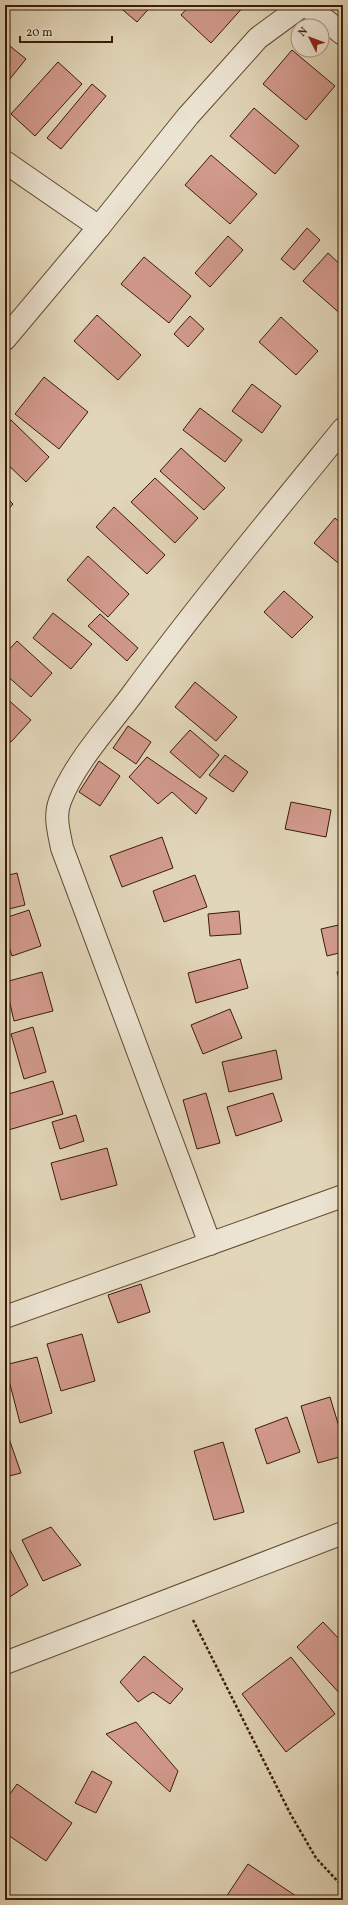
<svg xmlns="http://www.w3.org/2000/svg" width="348" height="1905" font-family="Vollkorn,serif">
  <style>
    .building { fill: #d29a8d; stroke: #3b1c05 }
    .lines { fill: none; stroke-linecap: round; stroke-linejoin: round }
    .street-casing { stroke: #654a32; stroke-width: 24 }
    .path { stroke: #3b1c05; stroke-width: 2.5; stroke-dasharray: 3 2; stroke-linecap: butt }
    .street { stroke: #ece4d2; stroke-width: 22 }
  </style>
  <rect width="100%" height="100%" fill="#e2d6b9"/>
  <filter id="stains"><feTurbulence type="fractalNoise" baseFrequency=".005" numOctaves="4"/><feColorMatrix values="0 0 0 0 .2 0 0 0 0 .09 0 0 0 0 .02 0 0 0 .5 -.17"/></filter>
  <radialGradient id="worn" r=".72"><stop offset=".6" stop-color="#630" stop-opacity="0"/><stop offset="1" stop-color="#630" stop-opacity=".3"/></radialGradient>
  <g class="building">
    <polygon points="117,5 152,5 137,22"/>
    <polygon points="190,5 245,5 211,43 181,15"/>
    <polygon points="5,42 26,59 5,85"/>
    <polygon points="292,50 335,86 306,120 263,84"/>
    <polygon points="58,62 82,84 35,136 11,114"/>
    <polygon points="92,84 106,96 61,149 47,138"/>
    <polygon points="254,108 299,146 275,174 230,136"/>
    <polygon points="211,155 257,194 230,224 185,185"/>
    <polygon points="307,228 320,240 294,270 281,259"/>
    <polygon points="228,236 243,250 210,287 195,273"/>
    <polygon points="328,253 343,267 343,316 303,281"/>
    <polygon points="144,257 191,296 169,323 121,284"/>
    <polygon points="97,315 141,355 118,380 74,341"/>
    <polygon points="190,316 204,329 188,347 174,334"/>
    <polygon points="281,317 318,351 296,375 259,342"/>
    <polygon points="44,377 88,412 59,449 15,414"/>
    <polygon points="252,384 281,406 262,433 232,411"/>
    <polygon points="200,408 242,440 225,462 183,430"/>
    <polygon points="11,420 49,457 26,482 5,462 5,426"/>
    <polygon points="181,448 225,488 204,510 160,471"/>
    <polygon points="155,478 198,518 175,543 131,502"/>
    <polygon points="5,496 13,504 5,513"/>
    <polygon points="114,507 165,555 147,574 96,527"/>
    <polygon points="335,518 343,525 343,567 314,543"/>
    <polygon points="88,556 129,594 108,617 67,580"/>
    <polygon points="284,591 313,617 292,638 264,612"/>
    <polygon points="53,613 92,644 71,669 33,638"/>
    <polygon points="100,614 138,648 127,661 88,626"/>
    <polygon points="17,641 52,673 31,697 5,674 5,654"/>
    <polygon points="195,682 237,717 216,741 175,707"/>
    <polygon points="5,697 31,720 11,742 5,737"/>
    <polygon points="128,726 151,742 136,764 113,748"/>
    <polygon points="190,730 219,755 200,778 170,752"/>
    <polygon points="225,755 248,772 233,792 209,775"/>
    <polygon points="147,757 207,798 196,814 172,792 158,804 129,777"/>
    <polygon points="99,761 120,776 100,806 79,792"/>
    <polygon points="291,802 331,810 326,837 285,829"/>
    <polygon points="162,837 173,868 122,887 110,856"/>
    <polygon points="17,873 25,905 5,910 5,876"/>
    <polygon points="195,875 207,907 164,922 153,891"/>
    <polygon points="29,910 41,946 12,956 5,936 5,918"/>
    <polygon points="239,911 241,934 210,936 208,914"/>
    <polygon points="343,924 343,952 327,956 321,929"/>
    <polygon points="240,959 248,988 196,1003 188,973"/>
    <polygon points="343,970 343,991 337,972"/>
    <polygon points="42,972 53,1011 14,1021 5,982"/>
    <polygon points="230,1009 242,1038 203,1054 191,1025"/>
    <polygon points="33,1027 46,1072 24,1079 11,1034"/>
    <polygon points="276,1050 282,1079 229,1092 222,1062"/>
    <polygon points="53,1081 63,1114 5,1131 5,1095"/>
    <polygon points="206,1093 220,1143 197,1149 183,1100"/>
    <polygon points="273,1093 282,1121 236,1136 227,1107"/>
    <polygon points="76,1115 84,1141 60,1149 52,1122"/>
    <polygon points="107,1148 117,1185 61,1200 51,1163"/>
    <polygon points="343,1254 343,1269 339,1255"/>
    <polygon points="141,1284 150,1312 118,1323 108,1295"/>
    <polygon points="82,1334 95,1381 61,1391 47,1344"/>
    <polygon points="37,1357 52,1413 20,1423 5,1365"/>
    <polygon points="330,1397 343,1440 343,1456 318,1463 301,1406"/>
    <polygon points="287,1417 300,1452 267,1464 255,1429"/>
    <polygon points="6,1430 21,1473 5,1477 5,1431"/>
    <polygon points="223,1442 244,1512 214,1520 194,1451"/>
    <polygon points="51,1527 81,1565 43,1581 22,1540"/>
    <polygon points="6,1542 28,1585 5,1600 5,1543"/>
    <polygon points="323,1622 343,1643 343,1697 297,1647"/>
    <polygon points="144,1656 183,1689 170,1704 153,1692 138,1702 120,1682"/>
    <polygon points="291,1657 335,1714 286,1752 242,1694"/>
    <polygon points="136,1722 178,1771 170,1792 106,1734"/>
    <polygon points="92,1771 112,1782 96,1813 75,1803"/>
    <polygon points="17,1784 72,1823 46,1861 5,1833 5,1801"/>
    <polygon points="248,1864 302,1900 230,1900 226,1897"/>
  </g>
  <g class="lines">
    <defs>
      <g id="street">
        <polyline points="306,5 343,34"/>
        <polyline points="5,162 99,227"/>
        <polyline points="5,339 99,227 188,116 258,38 303,5"/>
        <path d="M210,1244L62,848C59,832 54,817 60,801C74,764 107,728 131,696C198,605 271,517 343,429"/>
        <polyline points="5,1317 343,1196"/>
        <polyline points="5,1663 343,1533"/>
      </g>
    </defs>
    <use href="#street" class="street-casing"/>
    <polyline class="path" points="193,1620 291,1815 316,1858 343,1887"/>
    <use href="#street" class="street"/>
  </g>
  <rect width="348" height="1905" fill="none" stroke="#e2d6b9" stroke-width="20"/>
  <rect x="6" y="6" width="336" height="1893" fill="none" stroke="#3b1c05" stroke-width="2"/>
  <rect x="10" y="10" width="328" height="1885" fill="none" stroke="#3b1c05"/>
  <g transform="translate(310 38) rotate(312)"><circle r="19" fill="#ece4d2" stroke="#a59480"/>
  <path d="M0-3L7 15L0 10L-7 15Z" fill="#8f2418"/>
  <text y="-6" font-size="11" font-weight="bold" text-anchor="middle" fill="#3b1c05">N</text>
  </g>
  <path d="M20 36v6h92v-6" fill="none" stroke="#3b1c05" stroke-width="2"/>
  <text x="26" y="36" font-size="12" fill="#3b1c05" stroke="#ece4d2" stroke-width="3" paint-order="stroke">20 m</text>
  <rect width="100%" height="100%" filter="url(#stains)"/>
  <rect width="100%" height="100%" fill="url(#worn)"/>
</svg>
